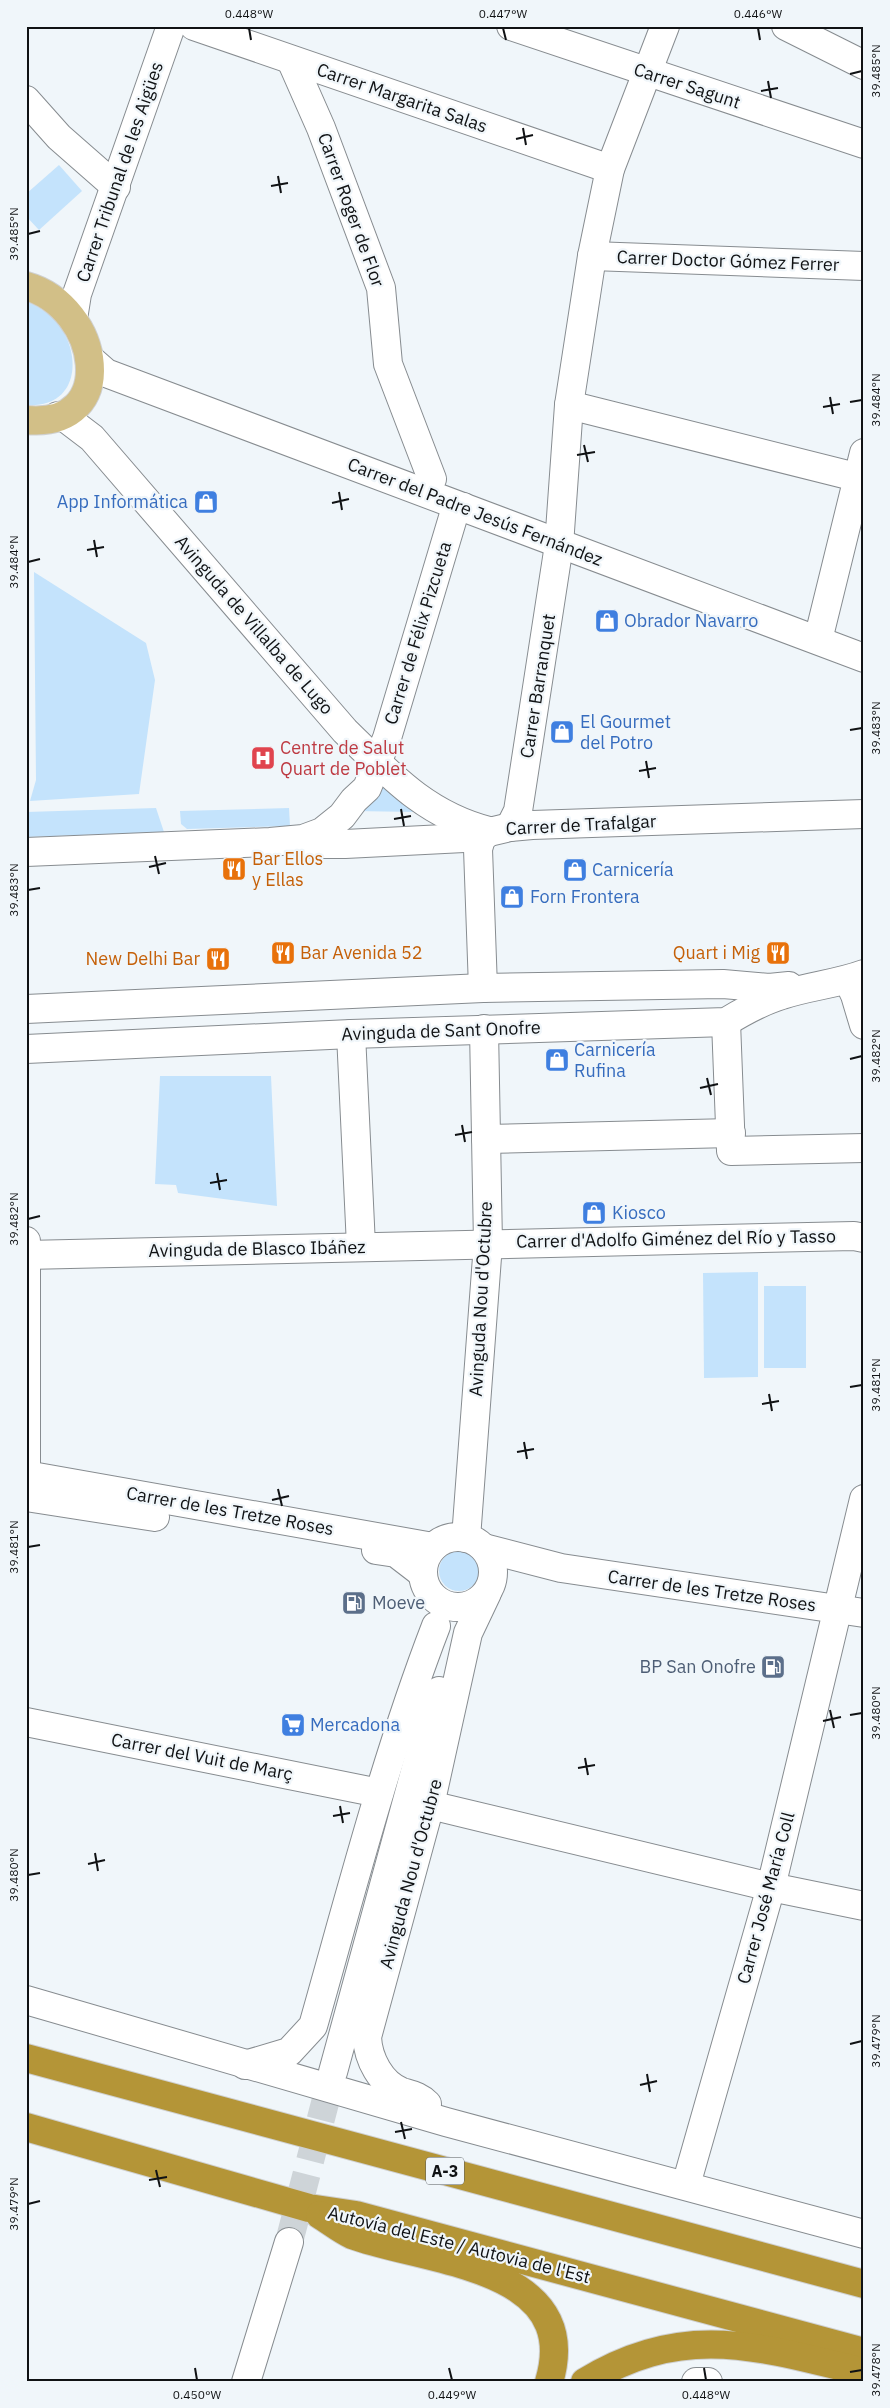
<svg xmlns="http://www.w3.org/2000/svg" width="890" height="2408" font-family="'IBM Plex Sans',sans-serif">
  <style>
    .green { fill: #c4e3fc }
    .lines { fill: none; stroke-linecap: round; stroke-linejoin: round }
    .minor-tunnel { stroke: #ced4d8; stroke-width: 28; stroke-dasharray: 28 14; stroke-linecap: butt }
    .minor-casing { stroke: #878c90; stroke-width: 30 }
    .major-casing { stroke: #cfd0d0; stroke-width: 30 }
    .highway-casing { stroke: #cfd0d0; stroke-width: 30 }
    .minor { stroke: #fff; stroke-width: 28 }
    .major { stroke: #d2bf87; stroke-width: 28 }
    .highway { stroke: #b49537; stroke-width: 28 }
    .ticks { fill: none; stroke: #101214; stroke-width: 2 }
    .labels { text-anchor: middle; stroke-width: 4.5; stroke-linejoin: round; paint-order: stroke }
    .shield { fill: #f0f6fa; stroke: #535659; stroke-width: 1 }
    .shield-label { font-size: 16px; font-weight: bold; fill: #101214 }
    .street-label { font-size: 18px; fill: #101214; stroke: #f0f6fa }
    .shop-label { font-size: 18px; fill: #366cbe; stroke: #f0f6fa; text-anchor: start }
    .health-label { font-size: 18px; fill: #be3a42; stroke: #f0f6fa; text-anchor: start }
    .food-label { font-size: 18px; fill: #c56008; stroke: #f0f6fa; text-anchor: start }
    .service-label { font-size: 18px; fill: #4e5e75; stroke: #f0f6fa; text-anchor: start }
    .neatline { fill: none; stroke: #101214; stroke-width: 2 }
    .ticks-label { font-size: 12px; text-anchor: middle; fill: #101214 }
  </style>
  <rect width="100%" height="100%" fill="#f0f6fa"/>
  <g class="green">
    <polygon points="59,165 82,191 39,230 26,216 26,194"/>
    <path d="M26,301C37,306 47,312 55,320C84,353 79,409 26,405Z"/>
    <polygon points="34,572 146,643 155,680 139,794 30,801 36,780"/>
    <polygon points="380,780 416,812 353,811"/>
    <polygon points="156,808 164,832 26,837 26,812"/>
    <polygon points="289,808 290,826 187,829 181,824 180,811"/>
    <polygon points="160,1076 271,1076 277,1206 178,1193 176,1185 155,1184"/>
    <polygon points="758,1272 758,1377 704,1378 703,1273"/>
    <rect x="764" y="1286" width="42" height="82"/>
    <circle cx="459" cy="1571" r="20"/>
  </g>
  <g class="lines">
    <polyline class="minor-tunnel" points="289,2242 333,2072"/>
    <defs>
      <g id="minor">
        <polyline points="194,26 610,169"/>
        <polyline points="511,26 864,144"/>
        <polyline points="786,26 864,65"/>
        <polyline points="291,60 321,128 381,288 388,364 432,479"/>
        <polyline points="26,100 59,137 116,187"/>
        <polyline points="592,256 864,266"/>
        <polyline points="73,319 77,294 171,26"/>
        <polyline points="90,359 106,373 864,658"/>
        <polyline points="569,405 864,479"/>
        <path d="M58,416L67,419L92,438L345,731C390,775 426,815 489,831"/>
        <polyline points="818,640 864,453"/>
        <polyline points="510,827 518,811 559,545 569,405 592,256 610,169 665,26"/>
        <polyline points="302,844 345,844 464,838 510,827 532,825 864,814"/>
        <polyline points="26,852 270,842 303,839 322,832 342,816 354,800 367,788 387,738 454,514 463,507"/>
        <polyline points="848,980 855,995 864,1025"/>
        <polyline points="483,988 478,849 481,839 489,831"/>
        <polyline points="26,1009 483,988 723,984 769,988 789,986"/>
        <polyline points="726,1022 731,1151 864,1148"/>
        <polyline points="351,1034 361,1246"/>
        <path d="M26,1049L351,1034L726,1022C744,1011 762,1001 782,995C809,986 837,984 864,974"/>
        <polyline points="486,1139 731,1133"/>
        <polyline points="26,1241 26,1476"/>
        <polyline points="26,1255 854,1236 864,1238"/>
        <polyline points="26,1475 433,1547"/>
        <polyline points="26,1497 155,1517"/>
        <circle cx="458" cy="1572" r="35"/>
        <polyline points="466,1538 488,1244 484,1029"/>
        <polyline points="484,1548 561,1568 864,1613"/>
        <polyline points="376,1550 396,1553 422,1573"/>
        <polyline points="26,1722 379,1793"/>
        <polyline points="430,1805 771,1887 864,1906"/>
        <polyline points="26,2000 446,2122 864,2234"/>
        <path d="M245,2065L289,2052L313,2026C351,1892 386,1756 436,1626"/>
        <polyline points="333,2072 433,1706 439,1691"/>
        <path d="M427,2104C419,2096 412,2095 402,2092C381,2084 368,2059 367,2037L430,1805L468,1633L487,1593"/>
        <polyline points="686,2185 771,1887 864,1499"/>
        <polyline points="246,2382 289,2242"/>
        <polyline points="696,2382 708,2382"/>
      </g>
      <path id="major" d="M26,286C101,307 121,429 26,420"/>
      <g id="highway">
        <polyline points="26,2058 864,2284"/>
        <polyline points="26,2127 309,2208 356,2215 864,2352"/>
        <path d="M320,2215C330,2221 341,2230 352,2235C425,2262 584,2265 549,2382"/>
        <path d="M585,2382C684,2321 759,2347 864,2372"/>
      </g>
    </defs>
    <use href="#minor" class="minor-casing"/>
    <use href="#major" class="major-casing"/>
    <use href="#highway" class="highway-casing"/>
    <use href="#minor" class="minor"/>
    <use href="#major" class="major"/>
    <use href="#highway" class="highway"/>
  </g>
  <path class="ticks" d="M249,28L251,40M503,28L506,40M758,28L760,40M850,74L862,71M768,81L771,98M761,91L778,88M523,128L526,145M516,139L533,135M278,176L281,193M271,186L288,183M28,234L40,231M830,397L833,414M850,402L862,400M823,407L840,404M584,445L588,462M577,455L595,452M339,492L342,510M332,503L349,499M94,540L97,557M87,550L104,547M28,562L40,559M850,730L862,728M646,761L649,778M639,771L656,768M401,809L404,826M394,819L411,816M155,856L159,874M149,867L166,863M28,890L40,888M850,1059L862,1056M707,1078L711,1095M700,1088L718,1084M462,1125L465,1142M455,1135L472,1132M217,1173L220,1190M210,1183L227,1180M28,1219L40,1216M850,1387L862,1385M769,1394L772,1411M762,1404L779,1401M524,1442L527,1459M517,1452L534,1449M278,1489L282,1506M272,1500L289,1496M28,1547L40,1545M830,1710L834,1728M850,1715L862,1713M823,1721L841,1717M585,1758L588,1775M578,1768L595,1765M340,1806L343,1823M333,1816L350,1813M95,1853L98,1871M88,1864L105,1860M28,1875L40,1873M850,2044L862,2041M647,2074L650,2092M640,2085L657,2081M401,2122L405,2139M395,2132L412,2129M156,2170L160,2187M149,2180L167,2177M28,2204L40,2201M195,2368L197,2380M449,2368L452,2380M704,2368L706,2380M850,2372L862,2370"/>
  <defs>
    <symbol id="shop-square" viewBox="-11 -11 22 22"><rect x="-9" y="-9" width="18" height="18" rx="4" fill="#3f7fe0" stroke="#f0f6fa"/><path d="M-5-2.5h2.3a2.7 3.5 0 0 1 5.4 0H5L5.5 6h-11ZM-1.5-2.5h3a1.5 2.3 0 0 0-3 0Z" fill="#fff"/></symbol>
    <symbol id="hospital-square" viewBox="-11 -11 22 22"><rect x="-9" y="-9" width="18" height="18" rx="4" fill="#e0444e" stroke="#f0f6fa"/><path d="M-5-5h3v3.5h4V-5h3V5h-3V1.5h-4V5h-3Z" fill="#fff"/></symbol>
    <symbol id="restaurant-square" viewBox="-11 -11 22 22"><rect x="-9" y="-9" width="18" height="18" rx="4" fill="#e8710a" stroke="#f0f6fa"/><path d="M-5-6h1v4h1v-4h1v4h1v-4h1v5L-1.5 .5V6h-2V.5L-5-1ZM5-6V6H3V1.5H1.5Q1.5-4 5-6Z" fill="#fff"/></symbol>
    <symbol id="fuel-square" viewBox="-11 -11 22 22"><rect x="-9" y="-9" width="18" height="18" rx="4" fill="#5c6f8a" stroke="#f0f6fa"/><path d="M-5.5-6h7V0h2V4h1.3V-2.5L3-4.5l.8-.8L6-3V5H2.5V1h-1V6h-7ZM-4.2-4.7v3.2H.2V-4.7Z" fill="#fff"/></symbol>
    <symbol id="supermarket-square" viewBox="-11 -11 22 22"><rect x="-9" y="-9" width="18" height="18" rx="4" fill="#3f7fe0" stroke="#f0f6fa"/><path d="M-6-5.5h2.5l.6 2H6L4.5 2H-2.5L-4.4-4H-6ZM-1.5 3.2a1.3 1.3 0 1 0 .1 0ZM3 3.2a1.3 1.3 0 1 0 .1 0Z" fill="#fff"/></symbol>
  </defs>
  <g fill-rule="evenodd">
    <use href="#shop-square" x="192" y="488" width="28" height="28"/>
    <use href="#shop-square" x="593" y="607" width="28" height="28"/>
    <use href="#shop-square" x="548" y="718" width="28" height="28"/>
    <use href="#hospital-square" x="249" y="744" width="28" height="28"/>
    <use href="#restaurant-square" x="220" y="855" width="28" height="28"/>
    <use href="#shop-square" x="561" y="856" width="28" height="28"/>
    <use href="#shop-square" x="498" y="883" width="28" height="28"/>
    <use href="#restaurant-square" x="269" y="939" width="28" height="28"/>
    <use href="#restaurant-square" x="764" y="939" width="28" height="28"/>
    <use href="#restaurant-square" x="204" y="945" width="28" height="28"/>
    <use href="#shop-square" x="543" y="1046" width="28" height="28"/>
    <use href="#shop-square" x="580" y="1199" width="28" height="28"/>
    <use href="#fuel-square" x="340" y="1589" width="28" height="28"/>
    <use href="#fuel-square" x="759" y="1653" width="28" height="28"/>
    <use href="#supermarket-square" x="279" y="1711" width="28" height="28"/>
  </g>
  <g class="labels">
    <rect class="shield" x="426" y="2157.5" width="38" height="27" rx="4"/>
    <g class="shield-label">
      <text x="445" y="2177">A-3</text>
    </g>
    <g class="street-label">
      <text transform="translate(687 86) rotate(18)" y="6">Carrer Sagunt</text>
      <text transform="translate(402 98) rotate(19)" y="6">Carrer Margarita Salas</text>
      <text transform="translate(120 172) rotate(-71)" y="6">Carrer Tribunal de les Aigües</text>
      <text transform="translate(351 210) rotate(70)" y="6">Carrer Roger de Flor</text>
      <text transform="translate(728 261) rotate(2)" y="6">Carrer Doctor Gómez Ferrer</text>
      <text transform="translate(475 512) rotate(21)" y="6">Carrer del Padre Jesús Fernández</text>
      <text transform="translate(254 625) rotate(49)" y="6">Avinguda de Villalba de Lugo</text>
      <text transform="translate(418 633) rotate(-73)" y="6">Carrer de Félix Pizcueta</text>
      <text transform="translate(538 686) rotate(-81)" y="6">Carrer Barranquet</text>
      <text transform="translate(581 825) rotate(-3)" y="6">Carrer de Trafalgar</text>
      <text transform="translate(441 1031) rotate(-2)" y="6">Avinguda de Sant Onofre</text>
      <text transform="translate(676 1239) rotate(-1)" y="6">Carrer d'Adolfo Giménez del Río y Tasso</text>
      <text transform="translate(257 1249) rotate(-1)" y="6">Avinguda de Blasco Ibáñez</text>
      <text transform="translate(481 1299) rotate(-87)" y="6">Avinguda Nou d'Octubre</text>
      <text transform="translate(230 1511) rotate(10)" y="6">Carrer de les Tretze Roses</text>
      <text transform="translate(712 1591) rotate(8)" y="6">Carrer de les Tretze Roses</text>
      <text transform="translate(202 1757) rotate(11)" y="6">Carrer del Vuit de Març</text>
      <text transform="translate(411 1874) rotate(-75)" y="6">Avinguda Nou d'Octubre</text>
      <text transform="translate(766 1898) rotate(-75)" y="6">Carrer José María Coll</text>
      <text transform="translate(459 2245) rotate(14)" y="6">Autovía del Este / Autovia de l'Est</text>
    </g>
    <g class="shop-label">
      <text x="188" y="508" text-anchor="end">App Informática</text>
      <text x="624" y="627">Obrador Navarro</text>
      <text x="580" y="728">El Gourmet<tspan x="580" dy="21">del Potro</tspan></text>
      <text x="592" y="876">Carnicería</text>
      <text x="530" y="903">Forn Frontera</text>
      <text x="574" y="1056">Carnicería<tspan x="574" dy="21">Rufina</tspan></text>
      <text x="612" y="1219">Kiosco</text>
      <text x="310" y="1731">Mercadona</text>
    </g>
    <g class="health-label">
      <text x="280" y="754">Centre de Salut<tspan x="280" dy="21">Quart de Poblet</tspan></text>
    </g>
    <g class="food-label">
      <text x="252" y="865">Bar Ellos<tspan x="252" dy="21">y Ellas</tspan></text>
      <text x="300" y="959">Bar Avenida 52</text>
      <text x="760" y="959" text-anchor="end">Quart i Mig</text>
      <text x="200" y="965" text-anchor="end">New Delhi Bar</text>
    </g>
    <g class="service-label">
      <text x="372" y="1609">Moeve</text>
      <text x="756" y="1673" text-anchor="end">BP San Onofre</text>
    </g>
  </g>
  <rect width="890" height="2408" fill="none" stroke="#f0f6fa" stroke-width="55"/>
  <rect x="28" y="28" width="834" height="2352" class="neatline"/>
  <g class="ticks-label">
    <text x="249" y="18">0.448°W</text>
    <text x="503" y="18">0.447°W</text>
    <text x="758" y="18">0.446°W</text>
    <text transform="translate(876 71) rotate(-90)" y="4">39.485°N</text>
    <text transform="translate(14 234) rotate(-90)" y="4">39.485°N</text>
    <text transform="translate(876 400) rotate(-90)" y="4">39.484°N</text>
    <text transform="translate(14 562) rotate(-90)" y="4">39.484°N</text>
    <text transform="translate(876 728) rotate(-90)" y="4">39.483°N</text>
    <text transform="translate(14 890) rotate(-90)" y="4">39.483°N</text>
    <text transform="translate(876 1056) rotate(-90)" y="4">39.482°N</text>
    <text transform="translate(14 1219) rotate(-90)" y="4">39.482°N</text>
    <text transform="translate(876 1385) rotate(-90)" y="4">39.481°N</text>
    <text transform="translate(14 1547) rotate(-90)" y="4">39.481°N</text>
    <text transform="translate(876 1713) rotate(-90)" y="4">39.480°N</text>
    <text transform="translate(14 1875) rotate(-90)" y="4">39.480°N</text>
    <text transform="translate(876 2041) rotate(-90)" y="4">39.479°N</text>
    <text transform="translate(14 2204) rotate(-90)" y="4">39.479°N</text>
    <text transform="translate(876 2370) rotate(-90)" y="4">39.478°N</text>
    <text x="197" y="2399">0.450°W</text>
    <text x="452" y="2399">0.449°W</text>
    <text x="706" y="2399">0.448°W</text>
  </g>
</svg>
